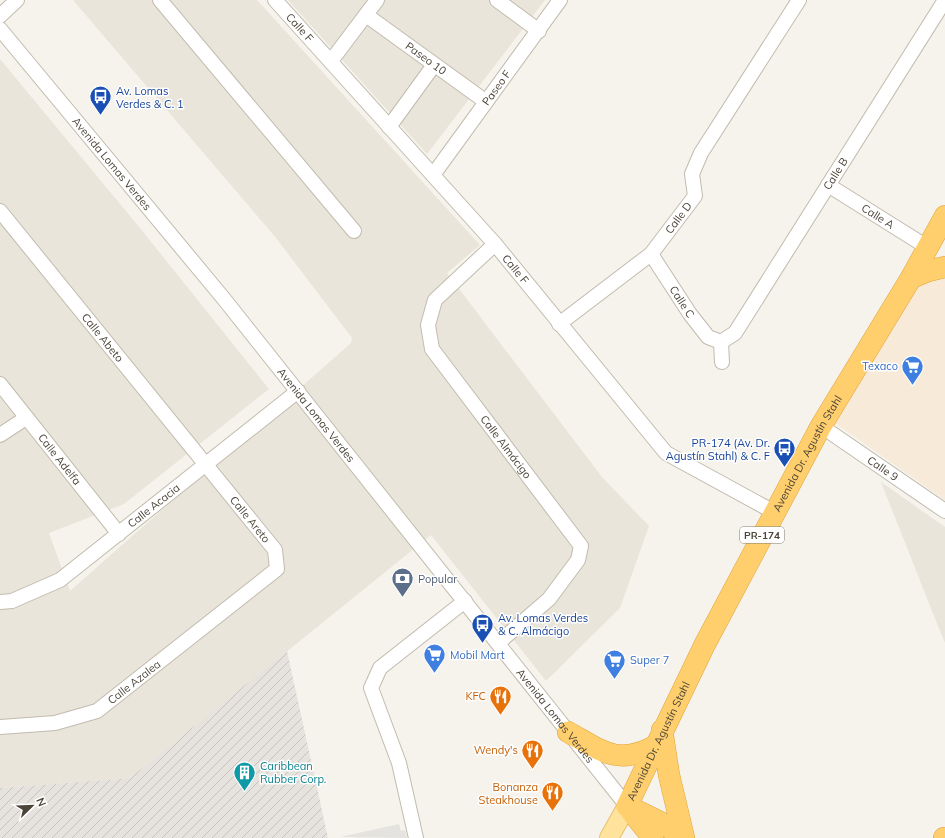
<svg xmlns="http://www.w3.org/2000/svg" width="945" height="838" font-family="Mulish,sans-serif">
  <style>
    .residential { fill: #eae5da }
    .commercial { fill: #f7ead8 }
    .industrial { fill: url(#industrial-furrows) }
    .parking { fill: #e5e3e0 }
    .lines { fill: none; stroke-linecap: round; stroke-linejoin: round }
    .minor-casing { stroke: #c2bbae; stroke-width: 16 }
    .major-casing { stroke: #e6c16a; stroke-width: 20 }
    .highway-casing { stroke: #e0a43c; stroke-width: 22 }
    .minor { stroke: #fff; stroke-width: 14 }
    .major { stroke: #ffe39c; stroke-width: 18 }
    .highway { stroke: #ffcf6e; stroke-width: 21 }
    .labels { text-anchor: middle; stroke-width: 3; stroke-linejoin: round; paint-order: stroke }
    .shield { fill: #fff; stroke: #817c74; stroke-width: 1 }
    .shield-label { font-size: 10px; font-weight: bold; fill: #4b4439 }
    .street-label { font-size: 11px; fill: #4b4439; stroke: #fff }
    .transit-label { font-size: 11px; fill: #164399; stroke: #fff; text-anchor: start }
    .shop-label { font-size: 11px; fill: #366cbe; stroke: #fff; text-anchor: start }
    .service-label { font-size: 11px; fill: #4e5e75; stroke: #fff; text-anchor: start }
    .food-label { font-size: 11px; fill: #c56008; stroke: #fff; text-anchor: end }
    .culture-label { font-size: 11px; fill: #0d838f; stroke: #fff; text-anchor: start }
  </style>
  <defs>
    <pattern id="industrial-furrows" width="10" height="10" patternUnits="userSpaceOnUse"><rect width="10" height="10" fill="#e6e2dd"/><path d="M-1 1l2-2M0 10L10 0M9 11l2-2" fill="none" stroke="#c7c3be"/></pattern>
  </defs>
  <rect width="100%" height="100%" fill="#f6f3ec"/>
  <g class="residential">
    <polygon points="73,0 257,0 480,245 447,273 602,477 649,526 620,608 546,681 431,535 130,778 0,788 0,59 140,228 269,389 124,504 49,533 70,591 351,343 352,338 276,238"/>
    <polygon points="288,0 545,0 427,154"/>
    <polygon points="881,482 945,527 945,643 934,616"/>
  </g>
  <polygon class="commercial" points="945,275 945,500 831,420 910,288"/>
  <polygon class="industrial" points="287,651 328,838 0,838 0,788 130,778"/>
  <polygon class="parking" points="399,824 401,831 405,830 407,838 340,837"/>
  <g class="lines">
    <defs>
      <g id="minor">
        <polyline points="160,0 354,231"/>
        <path id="s1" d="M275,0L495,244L666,453L774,512"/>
        <polyline points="497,0 539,31"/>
        <path id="s2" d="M366,15L485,101"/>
        <polyline points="0,16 17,0"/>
        <path id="s3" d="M0,29L224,299L627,806"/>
        <polyline points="331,61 377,0"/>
        <polyline points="389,127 434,65"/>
        <path id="s4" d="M433,175L560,0"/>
        <path id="s5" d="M828,185L927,247"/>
        <path id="s6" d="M0,211L275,550L277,569L97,711L55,723L0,727"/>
        <path id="s7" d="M495,244L435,300L428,325L432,349L581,546L578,560L549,599L498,643"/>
        <path id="s8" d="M651,254L690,314L708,337L721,342"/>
        <path id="s9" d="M559,324L651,254L695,196L692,174L701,153L799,0"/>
        <path id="s10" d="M721,342L735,333L945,0"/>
        <polyline points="721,342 722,362"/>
        <path id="s11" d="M0,384L119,534"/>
        <path id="s12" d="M821,426L945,511"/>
        <polyline points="0,435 26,418"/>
        <path id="s13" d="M0,602L12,601L60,580L298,391"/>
        <polyline points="416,838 399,763 371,688 380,668 465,601"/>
      </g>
      <polyline id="major" points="609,838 627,806"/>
      <g id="highway">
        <polyline points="911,278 928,271 945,267"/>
        <polyline points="662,730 669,775 684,838"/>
        <path d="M568,732C602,751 617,766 655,746"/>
        <path id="s14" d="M627,806L705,644L821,426L911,278L945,216"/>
        <polyline points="627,806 668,826 680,838"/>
        <polyline points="631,811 653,838"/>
        <polyline points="944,838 945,838"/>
      </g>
    </defs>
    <use href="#minor" class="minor-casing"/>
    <use href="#major" class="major-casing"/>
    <use href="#highway" class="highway-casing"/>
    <use href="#minor" class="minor"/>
    <use href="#major" class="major"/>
    <use href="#highway" class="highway"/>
  </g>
  <defs>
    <symbol id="bus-pin" viewBox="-11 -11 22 30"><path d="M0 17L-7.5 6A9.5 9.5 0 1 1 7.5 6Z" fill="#1a4fb4" stroke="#fff"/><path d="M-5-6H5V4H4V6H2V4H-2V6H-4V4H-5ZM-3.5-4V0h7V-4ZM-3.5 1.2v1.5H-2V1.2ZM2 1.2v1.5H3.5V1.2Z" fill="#fff"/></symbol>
    <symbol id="supermarket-pin" viewBox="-11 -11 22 30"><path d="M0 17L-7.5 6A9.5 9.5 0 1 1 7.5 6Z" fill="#3f7fe0" stroke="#fff"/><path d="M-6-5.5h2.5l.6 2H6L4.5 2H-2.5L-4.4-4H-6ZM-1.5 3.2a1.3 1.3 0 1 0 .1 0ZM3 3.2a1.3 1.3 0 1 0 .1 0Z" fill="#fff"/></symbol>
    <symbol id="bank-pin" viewBox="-11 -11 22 30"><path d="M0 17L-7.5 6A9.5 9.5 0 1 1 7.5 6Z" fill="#5c6f8a" stroke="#fff"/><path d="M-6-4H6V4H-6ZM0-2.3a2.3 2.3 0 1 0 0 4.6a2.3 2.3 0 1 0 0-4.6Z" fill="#fff"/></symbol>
    <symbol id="restaurant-pin" viewBox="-11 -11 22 30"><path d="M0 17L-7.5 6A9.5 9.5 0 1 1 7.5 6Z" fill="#e8710a" stroke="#fff"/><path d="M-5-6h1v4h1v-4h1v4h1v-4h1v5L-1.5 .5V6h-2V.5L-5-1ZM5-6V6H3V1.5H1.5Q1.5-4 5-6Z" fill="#fff"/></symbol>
    <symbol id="building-pin" viewBox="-11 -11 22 30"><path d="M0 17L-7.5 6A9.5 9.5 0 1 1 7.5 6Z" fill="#0f9aa8" stroke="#fff"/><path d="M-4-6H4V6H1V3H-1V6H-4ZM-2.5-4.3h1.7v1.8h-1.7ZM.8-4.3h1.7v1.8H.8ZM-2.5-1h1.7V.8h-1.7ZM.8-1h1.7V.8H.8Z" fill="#fff"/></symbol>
  </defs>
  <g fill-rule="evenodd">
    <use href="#bus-pin" x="88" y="84" width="25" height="34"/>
    <use href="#supermarket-pin" x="900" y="354" width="25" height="34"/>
    <use href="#bus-pin" x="772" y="436" width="25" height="34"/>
    <use href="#bank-pin" x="390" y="566" width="25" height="34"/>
    <use href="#bus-pin" x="470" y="612" width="25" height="34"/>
    <use href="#supermarket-pin" x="422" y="642" width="25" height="34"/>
    <use href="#supermarket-pin" x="602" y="648" width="25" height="34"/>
    <use href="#restaurant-pin" x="488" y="684" width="25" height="34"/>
    <use href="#restaurant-pin" x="520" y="738" width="25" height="34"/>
    <use href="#building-pin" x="232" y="760" width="25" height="34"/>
    <use href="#restaurant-pin" x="540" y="780" width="25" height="34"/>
  </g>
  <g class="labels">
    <rect class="shield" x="740" y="527" width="44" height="16" rx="3"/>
    <g class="shield-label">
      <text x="762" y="539">PR-174</text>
    </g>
    <g class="street-label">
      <text dy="4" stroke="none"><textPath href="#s1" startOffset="37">Calle F</textPath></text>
      <text dy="4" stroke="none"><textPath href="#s2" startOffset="74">Paseo 10</textPath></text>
      <text dy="4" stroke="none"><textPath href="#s4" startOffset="108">Paseo F</textPath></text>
      <text dy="4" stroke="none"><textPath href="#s3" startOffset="175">Avenida Lomas Verdes</textPath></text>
      <text dy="4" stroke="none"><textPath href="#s10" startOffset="205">Calle B</textPath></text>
      <text dy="4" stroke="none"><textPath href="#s5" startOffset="59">Calle A</textPath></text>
      <text dy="4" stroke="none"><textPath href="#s9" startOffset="161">Calle D</textPath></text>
      <text dy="4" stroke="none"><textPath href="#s1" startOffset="361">Calle F</textPath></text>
      <text dy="4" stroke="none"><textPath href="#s8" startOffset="57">Calle C</textPath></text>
      <text dy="4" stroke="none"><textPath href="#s6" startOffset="163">Calle Abeto</textPath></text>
      <text dy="4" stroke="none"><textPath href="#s3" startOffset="499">Avenida Lomas Verdes</textPath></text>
      <text dy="4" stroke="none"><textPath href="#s7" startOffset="255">Calle Almácigo</textPath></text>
      <text dy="4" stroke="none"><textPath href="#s14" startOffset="396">Avenida Dr. Agustín Stahl</textPath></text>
      <text dy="4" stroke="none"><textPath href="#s11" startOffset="96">Calle Adelfa</textPath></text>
      <text dy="4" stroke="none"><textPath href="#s12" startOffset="75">Calle 9</textPath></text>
      <text dy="4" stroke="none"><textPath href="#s13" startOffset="184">Calle Acacia</textPath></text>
      <text dy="4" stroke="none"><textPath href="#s6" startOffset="397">Calle Areto</textPath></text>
      <text transform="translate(134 682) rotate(-38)" y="4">Calle Azalea</text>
      <text dy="4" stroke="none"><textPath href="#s3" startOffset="883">Avenida Lomas Verdes</textPath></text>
      <text dy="4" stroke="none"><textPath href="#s14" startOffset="72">Avenida Dr. Agustín Stahl</textPath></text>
    </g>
    <g class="transit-label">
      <text x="116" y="95">Av. Lomas<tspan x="116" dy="13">Verdes &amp; C. 1</tspan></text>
      <text x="770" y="447" text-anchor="end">PR-174 (Av. Dr.<tspan x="770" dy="13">Agustín Stahl) &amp; C. F</tspan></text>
      <text x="498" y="622">Av. Lomas Verdes<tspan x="498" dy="13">&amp; C. Almácigo</tspan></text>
    </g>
    <g class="shop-label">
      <text x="898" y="370" text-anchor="end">Texaco</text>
      <text x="450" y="659">Mobil Mart</text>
      <text x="630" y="664">Super 7</text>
    </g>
    <g class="service-label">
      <text x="418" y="583">Popular</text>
    </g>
    <g class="food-label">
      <text x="486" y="700">KFC</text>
      <text x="518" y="754">Wendy's</text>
      <text x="538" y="791">Bonanza<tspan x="538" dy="13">Steakhouse</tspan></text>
    </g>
    <g class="culture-label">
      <text x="260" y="770">Caribbean<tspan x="260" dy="13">Rubber Corp.</tspan></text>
    </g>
  </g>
  <g transform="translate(32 806) rotate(67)" stroke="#ffffff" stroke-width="3" paint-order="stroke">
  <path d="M0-3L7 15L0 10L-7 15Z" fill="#4b4439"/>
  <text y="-6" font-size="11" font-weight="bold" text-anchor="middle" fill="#4b4439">N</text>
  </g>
</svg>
